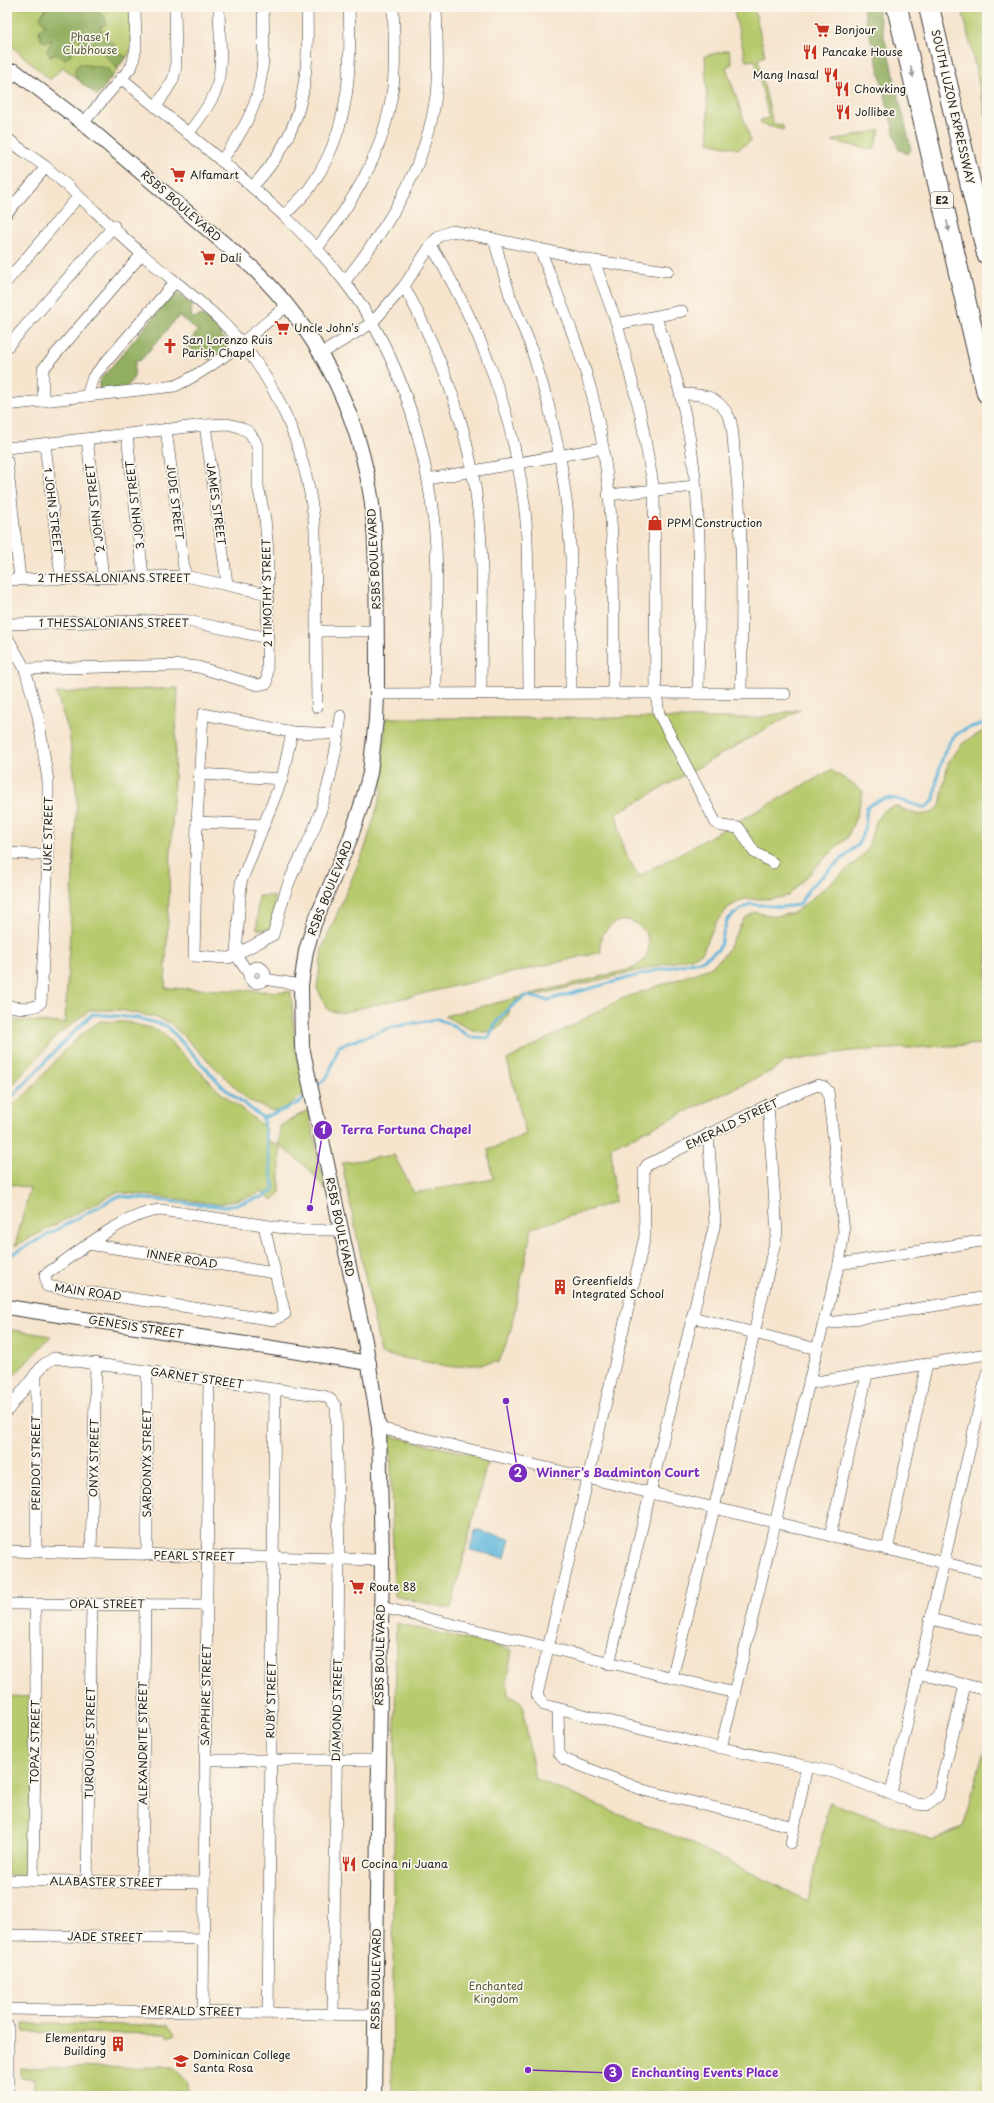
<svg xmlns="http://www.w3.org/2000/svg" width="994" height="2103" font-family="'Playpen Sans',sans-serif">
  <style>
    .green { fill: #b8ca6e; stroke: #6a7345 }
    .forest { fill: #92ae61; stroke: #57653e }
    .water { fill: #5db5da; stroke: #3c687b }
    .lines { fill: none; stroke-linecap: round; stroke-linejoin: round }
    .stream { stroke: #5db5da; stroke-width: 3 }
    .minor-casing { stroke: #3d3a37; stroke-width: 12 }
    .tertiary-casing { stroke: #3d3a37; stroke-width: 16 }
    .motorway-casing { stroke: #3d3a37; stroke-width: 22 }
    .minor { stroke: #fff; stroke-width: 11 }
    .tertiary { stroke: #fff; stroke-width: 14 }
    .motorway { stroke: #fff; stroke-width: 20 }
    .oneway { fill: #999 }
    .labels { text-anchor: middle; stroke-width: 3.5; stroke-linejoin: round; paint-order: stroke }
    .shield { fill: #fbf7ec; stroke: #5f5e5a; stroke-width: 1 }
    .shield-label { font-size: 10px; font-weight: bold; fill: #1c1c1c }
    .poi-label { font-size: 11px; fill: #1c1c1c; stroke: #fbf7ec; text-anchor: start }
    .park-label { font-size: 11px; fill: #535939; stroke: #fbf7ec }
    .street-label { font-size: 11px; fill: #1c1c1c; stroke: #fbf7ec }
    .leader { fill: none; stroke: #7b2cbf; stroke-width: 1.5 }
    .callout-dot { fill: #7b2cbf; stroke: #fbf7ec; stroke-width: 1.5 }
    .mark-label { font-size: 12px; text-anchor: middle; font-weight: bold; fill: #fff }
    .callout-label { font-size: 12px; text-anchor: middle; font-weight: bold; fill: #7b2cbf; stroke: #fbf7ec; stroke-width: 3.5; stroke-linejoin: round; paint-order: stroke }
  </style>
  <rect width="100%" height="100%" fill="#fbf7ec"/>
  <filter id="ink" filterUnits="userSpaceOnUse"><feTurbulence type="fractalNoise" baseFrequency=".025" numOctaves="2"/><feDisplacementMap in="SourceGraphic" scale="8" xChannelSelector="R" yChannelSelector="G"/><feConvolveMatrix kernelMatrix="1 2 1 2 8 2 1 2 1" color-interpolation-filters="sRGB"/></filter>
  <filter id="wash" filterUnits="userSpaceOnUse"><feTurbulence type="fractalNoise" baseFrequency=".012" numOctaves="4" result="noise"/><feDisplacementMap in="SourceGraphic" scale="16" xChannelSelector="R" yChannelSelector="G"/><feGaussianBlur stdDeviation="0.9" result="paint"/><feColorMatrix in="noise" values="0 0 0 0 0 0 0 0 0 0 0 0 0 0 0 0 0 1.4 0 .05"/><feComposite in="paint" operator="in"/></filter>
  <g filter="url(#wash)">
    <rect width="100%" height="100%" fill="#f6e4cd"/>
    <g class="green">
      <path d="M7,7H132C132,21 135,42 129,54C126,60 120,62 118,69L97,96L63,67L50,80L7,42V24L9,22L7,20Z"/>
      <polygon points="733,7 754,7 765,56 758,59 773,123 783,126 784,129 782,130 762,124 760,120 769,118 755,60 746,61"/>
      <polygon points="962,7 987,7 987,120 962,8"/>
      <polygon points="729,50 732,64 726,67 751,141 738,149 709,142 705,56"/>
      <polygon points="880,130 874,150 832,141"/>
      <polygon points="178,688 165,988 291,992 295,1047 305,1093 281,1111 270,1110 248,1100 170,1023 154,1017 120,1010 90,1010 58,1035 7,1091 7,1020 65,1023 77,798 69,732 56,693"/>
      <path d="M801,709L616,814L624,852L639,876L831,770L863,791L856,817L847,838L823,860L788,896L773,899H744L729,907L716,922L702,953L691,958L516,1000C509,1007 510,1014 504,1021C486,1045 463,1024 444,1016L631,969C671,951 635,903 609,927C601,934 599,942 601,952L340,1013L328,1010L317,988L322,949L365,848L381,795L386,718H757Z"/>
      <polygon points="987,729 987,1044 850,1051 784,1062 772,1071 611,1147 615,1202 532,1228 510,1333 499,1362 453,1367 381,1354 342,1163 394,1155 414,1193 493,1179 488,1150 526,1134 507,1060 621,999 710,968 725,954 744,919 754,912 777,916 794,913 855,863 867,850 876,821 883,811 894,806 919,815 932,813 940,806 948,763 963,743"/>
      <polygon points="258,896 274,896 274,930 257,929"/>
      <path d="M100,1021L126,1022L159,1030L220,1092L266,1128V1139L279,1146L280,1126L308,1110L326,1191L307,1167L280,1146V1193L273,1200L261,1191L256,1195L220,1204L117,1192L15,1246L30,1188L7,1184V1109C14,1103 23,1098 29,1091C52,1066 70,1039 100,1021Z"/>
      <polygon points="7,1329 51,1336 7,1383"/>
      <polygon points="390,1436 488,1458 451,1609 394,1596"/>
      <polygon points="396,1623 512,1650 507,1679 508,1695 522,1703 535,1779 693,1844 808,1901 829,1802 933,1840 962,1828 987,1741 987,2096 392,2096"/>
      <polygon points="7,1696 34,1697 31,1876 7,1876"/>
      <polygon points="23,2024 167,2025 176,2034 168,2037 166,2034 24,2032"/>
      <polygon points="173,2067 188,2082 188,2096 34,2096 34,2078 21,2078 21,2068"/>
    </g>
    <g class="forest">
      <path d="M47,7H93L105,17L106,24L101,26C102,36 106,40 114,43C117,50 119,55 127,57L119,64L118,69C107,59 99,44 83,43L75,35C73,44 75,54 65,59L55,54L50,56L47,51L52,40L46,42L41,40L39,31L45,25L40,17Z"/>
      <polygon points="863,7 877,7 909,140 911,150 908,154 898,149"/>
      <path d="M80,64L107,68L110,72L111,78L102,90L97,92C87,89 64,74 80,64Z"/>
      <polygon points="175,292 192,304 191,316 194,318 202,315 218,327 221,336 231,344 209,360 207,357 201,356 186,345 198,331 179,316 141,360 135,362 134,377 125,390 99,390 100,380"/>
    </g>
    <polygon class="water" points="475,1530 510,1539 505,1558 470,1550"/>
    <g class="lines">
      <g class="stream">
        <path d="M315,1088L328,1076L339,1046L393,1027L438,1019L454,1026L469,1037L489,1038C495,1019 509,1007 526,996L548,1000L650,972L703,960L719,949L727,920L738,911L750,904L781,907L799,905L810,887L859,844L865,826L867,807C890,791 901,801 925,808L934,800C936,783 941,746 957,734C965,728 975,726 985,723L987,721"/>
        <path d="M7,1101C37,1073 62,1041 93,1014L138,1018L167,1026L224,1088L263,1118L299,1103L308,1095"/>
        <polyline points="7,1257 118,1196 226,1207 262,1197 274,1190 263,1118"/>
      </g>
    </g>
  </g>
  <g filter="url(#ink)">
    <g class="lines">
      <defs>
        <g id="minor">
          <path d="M121,78C157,108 193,137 229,167C270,202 311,238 344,281C398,350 424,437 434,523C440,577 435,639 435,693"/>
          <polyline points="156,107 173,80 176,67 175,7"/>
          <polyline points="83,123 132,66 136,48 135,7"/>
          <path d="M188,134C198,120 210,106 216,90C224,64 219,33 219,7"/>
          <path d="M7,138C19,149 33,157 46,167C79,195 110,226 143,255C168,277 195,296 219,319C277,374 308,453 315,530L317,707"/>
          <path d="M221,161C264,106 265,74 263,7"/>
          <path d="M252,187C305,132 309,80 307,7"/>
          <polyline points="7,213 46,167"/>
          <path d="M284,216C292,207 302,198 309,189C349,133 352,73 349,7"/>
          <polyline points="494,239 510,296 530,344 548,403 560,456 567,507 571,557 571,693"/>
          <path d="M431,245C481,329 514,413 525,511C528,535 527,560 528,584C528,620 529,656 529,693"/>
          <path d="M317,248C356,198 385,150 393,87C396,60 394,33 393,7"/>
          <path d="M540,249C558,296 579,345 592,394C617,492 614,592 613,693"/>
          <polyline points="594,261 617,324 640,412 654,490 656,693 659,714 716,823 722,826 739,828 754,852 773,863"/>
          <polyline points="7,281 78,197"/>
          <path d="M345,281C388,227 427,166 436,95C439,66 437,37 436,7"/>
          <path d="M404,286C444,360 472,436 479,520C485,577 481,636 481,693"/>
          <path d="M656,318C671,356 682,395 689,435C704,519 699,608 698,693"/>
          <polyline points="617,324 682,311"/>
          <polyline points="7,347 114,226"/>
          <polyline points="322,353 372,323 404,286 431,245 439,236 452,231 494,239 594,261 668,271"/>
          <path d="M681,394C702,394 718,395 729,417C734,426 733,448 735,459C744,537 742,615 741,693"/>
          <polyline points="87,396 93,377 175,282"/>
          <polyline points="43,401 43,369 142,254"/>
          <path d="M7,405L175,386C216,367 252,334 288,305"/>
          <polyline points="205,425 227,583"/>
          <polyline points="166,429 185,576"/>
          <polyline points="127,435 143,576"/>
          <polyline points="87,439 103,577"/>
          <polyline points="45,444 61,578"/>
          <polyline points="7,448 205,425 228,424 239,427 249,432 255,441 258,449 258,486 265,519 268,552 267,683 258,685 198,667 182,665 25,669"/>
          <polyline points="7,461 20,579"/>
          <polyline points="428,479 603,448"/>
          <polyline points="608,495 695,486"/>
          <polyline points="7,580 185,576 268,594"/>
          <polyline points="7,624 183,620 268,638"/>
          <polyline points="316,631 377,631"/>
          <path d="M7,637L25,669L38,716L48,781V855L41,1002C34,1011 18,1007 7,1006"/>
          <polyline points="377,694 656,693 785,694"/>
          <path d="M339,734L292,732L203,714L197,822L194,956L229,958L273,935C278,918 282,901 288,885C295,866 306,848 314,829C328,794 336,754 341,716"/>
          <polyline points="199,774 282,779"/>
          <polyline points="197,822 264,825"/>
          <polyline points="7,853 48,855"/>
          <circle cx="257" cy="975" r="8"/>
          <polyline points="249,974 236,955 241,882 282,779 292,732"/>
          <polyline points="264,979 301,985"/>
          <path d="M264,1226L285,1314L274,1320L47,1286L45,1275C74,1255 126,1212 161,1210L297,1230H340"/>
          <polyline points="88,1244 275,1273"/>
          <polyline points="839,1264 987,1240"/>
          <polyline points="692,1317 817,1349"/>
          <polyline points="824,1324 987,1297"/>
          <polyline points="810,1383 987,1354"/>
          <polyline points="7,1411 43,1365 54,1358 324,1396 331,1400 336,1407 339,1559 333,2014"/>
          <polyline points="379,1428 987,1573"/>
          <polyline points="830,1536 867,1375"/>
          <polyline points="887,1550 927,1363"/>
          <polyline points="7,1551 382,1560"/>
          <polyline points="36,1552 36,1373"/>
          <polyline points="91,1553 96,1363"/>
          <polyline points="147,1555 147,1371"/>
          <polyline points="7,1604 207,1605"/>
          <polyline points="381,1607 735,1693"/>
          <polyline points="930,1619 987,1632"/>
          <polyline points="609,1664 715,1223 708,1134"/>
          <polyline points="917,1673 987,1690"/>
          <polyline points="672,1678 714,1509 777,1233 768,1105"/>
          <polyline points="558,1709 559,1753 564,1759 643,1790 794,1827"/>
          <polyline points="721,1748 817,1349 839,1264 844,1231 828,1091 824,1087 818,1085 768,1105 647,1165 644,1170 645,1236 537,1695 544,1705 698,1743 833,1772 917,1804 926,1805 938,1796 965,1685"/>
          <polyline points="205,1760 379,1760"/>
          <polyline points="891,1793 987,1373"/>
          <polyline points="791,1843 807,1766"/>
          <polyline points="7,1880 204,1883"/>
          <polyline points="33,1880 36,1694 35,1604"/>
          <polyline points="87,1882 92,1604"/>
          <polyline points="142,1882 145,1604"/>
          <polyline points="7,1935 204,1939"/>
          <polyline points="7,2009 375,2015"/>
          <polyline points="203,2011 209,1380"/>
          <polyline points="268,2012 275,1389"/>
          <polyline points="8,2026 8,2096"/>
        </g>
        <g id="tertiary">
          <path d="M7,80L15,71L83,123L254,269C315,328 356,406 370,491C375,518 375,546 376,573C377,613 377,654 377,694L376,719L370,773L362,803L350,839L314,924L306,951L301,985L302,1047L365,1341L379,1428L382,1560L374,2096"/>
          <polyline points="7,1307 369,1363"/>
        </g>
        <g id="motorway">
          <polyline points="897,7 987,393"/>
          <polyline points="929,7 987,254"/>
        </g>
      </defs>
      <use href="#minor" class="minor-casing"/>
      <use href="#tertiary" class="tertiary-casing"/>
      <use href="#motorway" class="motorway-casing"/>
      <use href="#minor" class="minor"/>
      <use href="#tertiary" class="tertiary"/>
      <use href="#motorway" class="motorway"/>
    </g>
    <defs><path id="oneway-solid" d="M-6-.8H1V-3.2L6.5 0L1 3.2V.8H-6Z"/></defs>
    <g class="oneway">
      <use href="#oneway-solid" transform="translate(912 72) rotate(77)"/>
      <use href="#oneway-solid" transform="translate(948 226) rotate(77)"/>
    </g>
  </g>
  <defs>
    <symbol id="supermarket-bare" viewBox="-9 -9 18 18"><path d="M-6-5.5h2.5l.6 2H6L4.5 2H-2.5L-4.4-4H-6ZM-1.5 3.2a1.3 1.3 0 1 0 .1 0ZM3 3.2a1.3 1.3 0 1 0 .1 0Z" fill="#c8321e" stroke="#fbf7ec" stroke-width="2.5" paint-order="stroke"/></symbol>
    <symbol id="restaurant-bare" viewBox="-9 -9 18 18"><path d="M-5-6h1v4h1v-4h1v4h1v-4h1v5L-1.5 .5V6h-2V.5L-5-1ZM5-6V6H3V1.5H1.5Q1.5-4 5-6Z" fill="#c8321e" stroke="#fbf7ec" stroke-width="2.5" paint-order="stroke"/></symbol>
    <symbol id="church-bare" viewBox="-9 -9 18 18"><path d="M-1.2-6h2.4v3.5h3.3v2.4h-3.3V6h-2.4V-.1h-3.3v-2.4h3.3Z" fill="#c8321e" stroke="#fbf7ec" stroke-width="2.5" paint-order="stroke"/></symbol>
    <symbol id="shop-bare" viewBox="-9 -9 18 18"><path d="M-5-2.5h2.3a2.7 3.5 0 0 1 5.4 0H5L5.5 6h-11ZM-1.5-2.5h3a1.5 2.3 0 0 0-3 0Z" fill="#c8321e" stroke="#fbf7ec" stroke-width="2.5" paint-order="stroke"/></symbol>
    <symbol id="building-bare" viewBox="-9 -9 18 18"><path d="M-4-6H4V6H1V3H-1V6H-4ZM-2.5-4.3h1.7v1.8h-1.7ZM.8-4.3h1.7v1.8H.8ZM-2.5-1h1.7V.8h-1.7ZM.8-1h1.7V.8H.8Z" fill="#c8321e" stroke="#fbf7ec" stroke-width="2.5" paint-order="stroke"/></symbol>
    <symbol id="university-bare" viewBox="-9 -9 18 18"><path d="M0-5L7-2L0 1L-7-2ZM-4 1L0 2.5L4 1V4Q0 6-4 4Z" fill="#c8321e" stroke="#fbf7ec" stroke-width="2.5" paint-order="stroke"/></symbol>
  </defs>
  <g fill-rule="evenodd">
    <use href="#supermarket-bare" x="811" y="19" width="22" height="22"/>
    <use href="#restaurant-bare" x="799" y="41" width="22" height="22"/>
    <use href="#restaurant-bare" x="820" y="64" width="22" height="22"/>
    <use href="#restaurant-bare" x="831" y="78" width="22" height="22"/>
    <use href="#restaurant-bare" x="832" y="101" width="22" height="22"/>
    <use href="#supermarket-bare" x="167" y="164" width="22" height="22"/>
    <use href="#supermarket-bare" x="197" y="247" width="22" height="22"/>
    <use href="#supermarket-bare" x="271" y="317" width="22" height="22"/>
    <use href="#church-bare" x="159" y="335" width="22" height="22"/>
    <use href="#shop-bare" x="644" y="512" width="22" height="22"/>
    <use href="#building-bare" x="549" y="1276" width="22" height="22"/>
    <use href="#supermarket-bare" x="346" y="1576" width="22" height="22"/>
    <use href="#restaurant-bare" x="338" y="1853" width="22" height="22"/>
    <use href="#building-bare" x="107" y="2033" width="22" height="22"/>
    <use href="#university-bare" x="170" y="2050" width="22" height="22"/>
  </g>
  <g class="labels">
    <rect class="shield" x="931" y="192" width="22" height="16" rx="3"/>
    <g class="shield-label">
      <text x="942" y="204">E2</text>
    </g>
    <g class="poi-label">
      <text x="834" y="34">Bonjour</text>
      <text x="822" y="56">Pancake House</text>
      <text x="819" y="79" text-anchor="end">Mang Inasal</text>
      <text x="854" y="93">Chowking</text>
      <text x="855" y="116">Jollibee</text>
      <text x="190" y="179">Alfamart</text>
      <text x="220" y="262">Dali</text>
      <text x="294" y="332">Uncle John's</text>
      <text x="182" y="344">San Lorenzo Ruis<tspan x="182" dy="13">Parish Chapel</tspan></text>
      <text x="667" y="527">PPM Construction</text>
      <text x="572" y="1285">Greenfields<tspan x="572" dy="13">Integrated School</tspan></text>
      <text x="369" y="1591">Route 88</text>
      <text x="361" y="1868">Cocina ni Juana</text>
      <text x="106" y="2042" text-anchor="end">Elementary<tspan x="106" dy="13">Building</tspan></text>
      <text x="193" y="2059">Dominican College<tspan x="193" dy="13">Santa Rosa</tspan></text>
    </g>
    <g class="park-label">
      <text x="90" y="41">Phase 1<tspan x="90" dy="13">Clubhouse</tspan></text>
      <text x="496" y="1990">Enchanted<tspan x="496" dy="13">Kingdom</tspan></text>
    </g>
    <g class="street-label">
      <text transform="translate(953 107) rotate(77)" y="4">SOUTH LUZON EXPRESSWAY</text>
      <text transform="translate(181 206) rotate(41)" y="4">RSBS BOULEVARD</text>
      <text transform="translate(175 502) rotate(83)" y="4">JUDE STREET</text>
      <text transform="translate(216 504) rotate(82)" y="4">JAMES STREET</text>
      <text transform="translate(135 505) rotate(-97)" y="4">3 JOHN STREET</text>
      <text transform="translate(95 508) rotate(-97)" y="4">2 JOHN STREET</text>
      <text transform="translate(53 511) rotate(83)" y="4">1 JOHN STREET</text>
      <text transform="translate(374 559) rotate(-93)" y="4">RSBS BOULEVARD</text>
      <text x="114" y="582">2 THESSALONIANS STREET</text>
      <text transform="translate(267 593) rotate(-91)" y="4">2 TIMOTHY STREET</text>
      <text x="114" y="627">1 THESSALONIANS STREET</text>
      <text transform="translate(48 834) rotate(-89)" y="4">LUKE STREET</text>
      <text transform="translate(330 888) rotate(-68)" y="4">RSBS BOULEVARD</text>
      <text transform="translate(732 1124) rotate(-26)" y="4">EMERALD STREET</text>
      <text transform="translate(340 1227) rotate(78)" y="4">RSBS BOULEVARD</text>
      <text transform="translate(182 1259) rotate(9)" y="4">INNER ROAD</text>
      <text transform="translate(88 1292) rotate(8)" y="4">MAIN ROAD</text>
      <text transform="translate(136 1327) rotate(9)" y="4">GENESIS STREET</text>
      <text transform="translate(197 1378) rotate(8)" y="4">GARNET STREET</text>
      <text transform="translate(94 1458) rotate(-89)" y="4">ONYX STREET</text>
      <text transform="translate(36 1463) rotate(-90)" y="4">PERIDOT STREET</text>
      <text transform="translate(147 1463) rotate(-90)" y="4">SARDONYX STREET</text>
      <text transform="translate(194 1556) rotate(1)" y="4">PEARL STREET</text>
      <text x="107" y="1608">OPAL STREET</text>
      <text transform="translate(380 1655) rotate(-89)" y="4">RSBS BOULEVARD</text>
      <text transform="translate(206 1695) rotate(-89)" y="4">SAPPHIRE STREET</text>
      <text transform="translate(271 1700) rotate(-89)" y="4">RUBY STREET</text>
      <text transform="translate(337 1710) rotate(-89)" y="4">DIAMOND STREET</text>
      <text transform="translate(35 1742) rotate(-89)" y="4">TOPAZ STREET</text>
      <text transform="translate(90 1743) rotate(-89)" y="4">TURQUOISE STREET</text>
      <text transform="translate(143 1743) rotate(-90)" y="4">ALEXANDRITE STREET</text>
      <text transform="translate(106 1882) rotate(1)" y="4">ALABASTER STREET</text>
      <text transform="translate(105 1937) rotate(1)" y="4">JADE STREET</text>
      <text transform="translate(376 1979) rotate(-89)" y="4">RSBS BOULEVARD</text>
      <text transform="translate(191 2011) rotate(1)" y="4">EMERALD STREET</text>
    </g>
  </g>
  <path class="leader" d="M310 1208L323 1130M506 1401L518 1473M528 2070L613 2073"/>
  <g class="callout-dot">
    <circle cx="310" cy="1208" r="4"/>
    <circle cx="506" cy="1401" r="4"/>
    <circle cx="528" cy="2070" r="4"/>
    <circle cx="323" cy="1130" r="10"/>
    <circle cx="518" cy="1473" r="10"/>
    <circle cx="613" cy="2073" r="10"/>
  </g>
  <g class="mark-label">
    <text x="323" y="1134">1</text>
    <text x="518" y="1477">2</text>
    <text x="613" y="2077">3</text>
  </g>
  <g class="callout-label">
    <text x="406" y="1134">Terra Fortuna Chapel</text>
    <text x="618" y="1477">Winner's Badminton Court</text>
    <text x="705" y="2077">Enchanting Events Place</text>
  </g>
  <rect width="994" height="2103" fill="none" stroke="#fbf7ec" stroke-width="24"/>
</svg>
